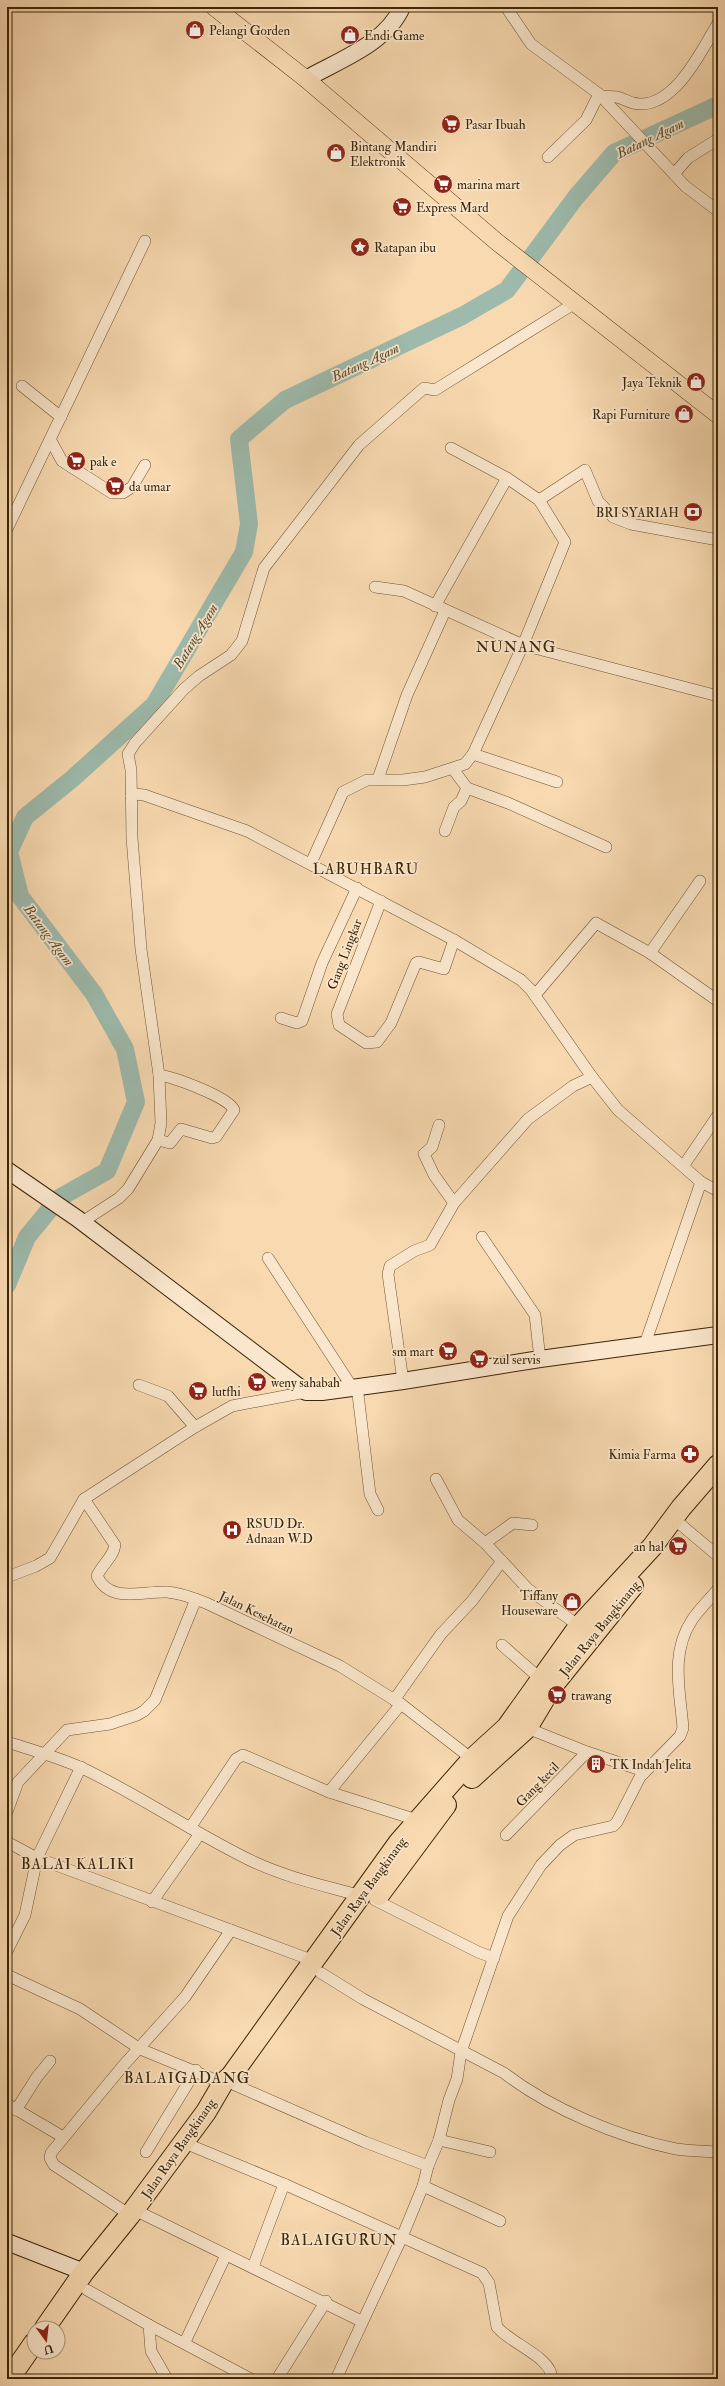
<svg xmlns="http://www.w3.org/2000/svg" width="725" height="2386" font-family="'IM FELL Double Pica',serif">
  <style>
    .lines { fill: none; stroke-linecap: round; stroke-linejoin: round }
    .river { stroke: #9dbaad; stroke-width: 18 }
    .street-casing { stroke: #6c5331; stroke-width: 12 }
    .secondary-casing { stroke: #3d2607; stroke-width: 18 }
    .primary-casing { stroke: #3d2607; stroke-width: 18 }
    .highway-casing { stroke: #3d2607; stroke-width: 22 }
    .street { stroke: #fae6cc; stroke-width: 11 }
    .secondary { stroke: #fae6cc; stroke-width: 16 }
    .primary { stroke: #f8d9b0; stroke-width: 17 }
    .highway { stroke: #f8d9b0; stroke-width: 20 }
    .labels { text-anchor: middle; stroke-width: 3.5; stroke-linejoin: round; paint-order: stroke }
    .poi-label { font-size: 13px; fill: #3d2607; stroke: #fae6cc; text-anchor: start }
    .street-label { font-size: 13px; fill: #3d2607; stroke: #fae6cc }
    .water-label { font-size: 14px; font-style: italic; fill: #554b30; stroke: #fae6cc }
    .quarter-label { font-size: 15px; letter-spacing: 1px; fill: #3d2607; stroke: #fae6cc }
  </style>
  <rect width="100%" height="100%" fill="#f8d9b0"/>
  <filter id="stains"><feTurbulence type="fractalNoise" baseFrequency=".005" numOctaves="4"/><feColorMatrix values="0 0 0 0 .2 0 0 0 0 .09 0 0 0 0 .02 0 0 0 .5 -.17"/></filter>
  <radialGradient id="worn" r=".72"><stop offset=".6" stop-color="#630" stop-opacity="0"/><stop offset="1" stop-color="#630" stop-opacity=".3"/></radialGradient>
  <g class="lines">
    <polyline class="river" points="7,1285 27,1237 59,1198 107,1171 136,1102 125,1049 94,994 20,896 9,852 25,817 72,779 154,705 244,552 249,524 239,439 285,400 462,316 507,290 576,197 614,153 718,105"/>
    <defs>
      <g id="street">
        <polyline points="506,7 531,44 599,94 685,186 718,211"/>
        <path d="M601,96C606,97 612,96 617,97C626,99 629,104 640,104C676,105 702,50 718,23"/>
        <polyline points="548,157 586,120 599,94"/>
        <polyline points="674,174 688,158 718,139"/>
        <polyline points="22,386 61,417"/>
        <polyline points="51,441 62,461 112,493 123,493 132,487 145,465"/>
        <polyline points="539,500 585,470 598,501 613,517 631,524 718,540"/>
        <polyline points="7,529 145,241"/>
        <polyline points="375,587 404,591 523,645 565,542 539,500 507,478 451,448"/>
        <polyline points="435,606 507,478"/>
        <polyline points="473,754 557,782"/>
        <polyline points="378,779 407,695 445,611"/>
        <polyline points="467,788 508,803 606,847"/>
        <polyline points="131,796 134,794 144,795 247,831 454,940 521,980 531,990 592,1077 618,1110 701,1182 718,1191"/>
        <polyline points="445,831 454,807 461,801 467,788 453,769"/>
        <polyline points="311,863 343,792 367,780 403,780 425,777 465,764 473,754 523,645 718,696"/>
        <polyline points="381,901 337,1014 339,1025 366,1043 377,1042 391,1023 416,963 419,962 444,969 454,940"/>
        <polyline points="650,953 700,881"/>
        <polyline points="535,995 596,923 650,953 718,1001"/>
        <polyline points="281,1018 297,1023 302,1021 322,963 357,888"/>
        <polyline points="439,1125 432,1147 424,1154 434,1175 454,1203"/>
        <path d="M158,1140L170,1143L181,1129L212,1138L216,1137L234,1110C229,1097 173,1077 159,1075"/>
        <polyline points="684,1165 718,1115"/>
        <polyline points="82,1222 119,1198 128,1189 158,1140 161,1123 159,1075 141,949 132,838 131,770 128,754 135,743 184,689 199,676 231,655 242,641 264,568 359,445 424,388 435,390 575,303"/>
        <polyline points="482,1237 535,1315 540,1359"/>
        <polyline points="268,1258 352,1387"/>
        <polyline points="645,1344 701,1182"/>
        <polyline points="403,1381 388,1274 390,1266 414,1251 430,1245 454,1203 528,1119 573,1086 592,1077"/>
        <polyline points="139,1385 168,1396 195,1427"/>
        <polyline points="357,1386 370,1494 378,1510"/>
        <polyline points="436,1479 458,1520 485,1543 528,1589 579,1626"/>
        <path d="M84,1499L115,1545C113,1558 102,1564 97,1576C110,1604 142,1591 167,1592C181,1593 193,1598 206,1603L340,1666L401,1704L472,1759"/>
        <polyline points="680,1524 718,1556"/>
        <polyline points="485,1543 513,1523 532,1525"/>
        <polyline points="7,1577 36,1566 50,1558 84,1499 195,1427 232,1406 306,1392"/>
        <polyline points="502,1645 544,1682"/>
        <polyline points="394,1700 441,1634 472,1601 502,1561"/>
        <polyline points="527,1728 587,1752 644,1771"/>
        <path d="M7,1742C32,1750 58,1757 82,1768C141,1796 195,1834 254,1862C288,1878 326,1886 361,1896"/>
        <polyline points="329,1792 401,1704"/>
        <polyline points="7,1812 18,1782 67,1730 110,1724 137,1715 144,1711 155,1700 196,1599"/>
        <polyline points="190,1828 236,1759 243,1755 329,1792 417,1820"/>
        <polyline points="506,1835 587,1752"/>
        <polyline points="7,1842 37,1858 314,1961"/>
        <polyline points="375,1900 478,1952 494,1958"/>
        <polyline points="152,1902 199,1835"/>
        <polyline points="7,1951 25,1915 37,1858 81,1767"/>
        <path d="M321,1973L363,1999L504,2073C551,2109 618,2137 676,2149C689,2151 704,2151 718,2152"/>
        <polyline points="7,1975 80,2009 140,2049 223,2083"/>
        <polyline points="235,2085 365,2142 428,2166"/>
        <polyline points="7,2104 63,2137"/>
        <polyline points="16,2110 37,2077 50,2061"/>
        <polyline points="439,2140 490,2152"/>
        <path d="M192,2146L284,2184L482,2273L489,2283L497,2327C511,2344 552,2357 552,2379"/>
        <polyline points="146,2152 196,2070"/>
        <polyline points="423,2186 500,2221"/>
        <polyline points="143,2214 361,2321"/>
        <polyline points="130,2215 54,2165 50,2158 51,2153 122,2067 185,1997 231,1930"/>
        <polyline points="253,2267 284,2184"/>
        <polyline points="87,2290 149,2325 151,2351 167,2379"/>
        <polyline points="149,2325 251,2379"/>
        <polyline points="185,2342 226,2255"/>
        <polyline points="277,2379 326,2301"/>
        <path d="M336,2379L402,2237L423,2186L428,2166L439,2140L449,2100L457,2079L461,2052L508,1916L541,1865L560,1845L574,1835L613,1826L617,1822L640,1777L680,1736L683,1728C680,1691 670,1653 692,1620C699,1609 710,1599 718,1589"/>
      </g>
      <g id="secondary">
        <path d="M306,79C339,60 386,44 402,7"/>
        <polyline points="7,1170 78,1219 306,1392 322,1392 403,1381 540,1359 718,1335"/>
        <polyline points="7,2242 84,2272"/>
      </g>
      <polyline id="primary" points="214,7 306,79 497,242 718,415"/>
      <g id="highway">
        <polyline points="472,1778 527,1728 551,1688 633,1586"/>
        <polyline points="379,1895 446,1805"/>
        <polyline points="45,2328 84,2272 130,2215 206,2112 223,2083 231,2076 399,1842 472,1759 507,1727 579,1626 652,1547 681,1508 718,1465"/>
        <polyline points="9,2379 34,2343"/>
      </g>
    </defs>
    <use href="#street" class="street-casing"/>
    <use href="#secondary" class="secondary-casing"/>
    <use href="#primary" class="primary-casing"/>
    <use href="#highway" class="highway-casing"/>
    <use href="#street" class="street"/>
    <use href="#secondary" class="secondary"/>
    <use href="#primary" class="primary"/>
    <use href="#highway" class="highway"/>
  </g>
  <defs>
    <symbol id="shop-disc" viewBox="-11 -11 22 22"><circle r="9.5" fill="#8f2418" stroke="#fae6cc"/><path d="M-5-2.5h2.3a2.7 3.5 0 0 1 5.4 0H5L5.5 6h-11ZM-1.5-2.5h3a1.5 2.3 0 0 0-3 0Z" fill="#fff"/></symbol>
    <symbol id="supermarket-disc" viewBox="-11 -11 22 22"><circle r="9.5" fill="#8f2418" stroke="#fae6cc"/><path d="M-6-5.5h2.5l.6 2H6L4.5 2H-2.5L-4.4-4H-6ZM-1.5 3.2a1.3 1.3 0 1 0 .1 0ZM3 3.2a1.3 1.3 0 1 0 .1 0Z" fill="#fff"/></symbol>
    <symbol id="sight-disc" viewBox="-11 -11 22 22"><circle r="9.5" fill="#8f2418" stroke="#fae6cc"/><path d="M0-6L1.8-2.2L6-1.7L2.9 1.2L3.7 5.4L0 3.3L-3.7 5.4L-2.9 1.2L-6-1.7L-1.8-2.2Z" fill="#fff"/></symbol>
    <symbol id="bank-disc" viewBox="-11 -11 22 22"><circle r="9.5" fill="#8f2418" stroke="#fae6cc"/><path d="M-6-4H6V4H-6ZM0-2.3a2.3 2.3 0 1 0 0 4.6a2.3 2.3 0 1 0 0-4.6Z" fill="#fff"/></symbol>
    <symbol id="pharmacy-disc" viewBox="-11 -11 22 22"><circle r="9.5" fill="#8f2418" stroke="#fae6cc"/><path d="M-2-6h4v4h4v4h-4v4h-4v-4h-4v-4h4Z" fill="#fff"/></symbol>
    <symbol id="hospital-disc" viewBox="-11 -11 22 22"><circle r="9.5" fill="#8f2418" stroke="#fae6cc"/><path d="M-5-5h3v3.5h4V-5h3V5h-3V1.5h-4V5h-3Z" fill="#fff"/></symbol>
    <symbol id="building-disc" viewBox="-11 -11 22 22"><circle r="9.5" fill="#8f2418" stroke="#fae6cc"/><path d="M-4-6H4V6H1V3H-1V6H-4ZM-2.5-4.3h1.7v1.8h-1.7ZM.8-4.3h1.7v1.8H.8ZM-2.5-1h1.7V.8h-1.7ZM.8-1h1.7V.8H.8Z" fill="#fff"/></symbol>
  </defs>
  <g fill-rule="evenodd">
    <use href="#shop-disc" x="184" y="19" width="22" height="22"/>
    <use href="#shop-disc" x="339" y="24" width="22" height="22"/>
    <use href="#supermarket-disc" x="440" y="113" width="22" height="22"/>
    <use href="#shop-disc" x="325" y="142" width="22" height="22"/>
    <use href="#supermarket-disc" x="432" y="173" width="22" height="22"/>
    <use href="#supermarket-disc" x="391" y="196" width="22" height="22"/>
    <use href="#sight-disc" x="349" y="236" width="22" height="22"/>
    <use href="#shop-disc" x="685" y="371" width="22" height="22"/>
    <use href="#shop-disc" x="673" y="403" width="22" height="22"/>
    <use href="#supermarket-disc" x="65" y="450" width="22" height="22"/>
    <use href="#supermarket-disc" x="104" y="475" width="22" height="22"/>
    <use href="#bank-disc" x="682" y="501" width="22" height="22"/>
    <use href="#supermarket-disc" x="437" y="1340" width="22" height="22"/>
    <use href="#supermarket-disc" x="468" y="1348" width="22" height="22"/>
    <use href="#supermarket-disc" x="246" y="1371" width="22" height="22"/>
    <use href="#supermarket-disc" x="187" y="1380" width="22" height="22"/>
    <use href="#pharmacy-disc" x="679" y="1443" width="22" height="22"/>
    <use href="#hospital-disc" x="221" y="1519" width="22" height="22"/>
    <use href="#supermarket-disc" x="667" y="1535" width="22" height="22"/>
    <use href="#shop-disc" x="561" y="1591" width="22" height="22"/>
    <use href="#supermarket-disc" x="546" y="1684" width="22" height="22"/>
    <use href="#building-disc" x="585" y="1753" width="22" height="22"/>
  </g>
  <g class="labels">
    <g class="poi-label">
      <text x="209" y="35">Pelangi Gorden</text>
      <text x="364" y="40">Endi Game</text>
      <text x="465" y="129">Pasar Ibuah</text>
      <text x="350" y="151">Bintang Mandiri<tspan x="350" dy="15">Elektronik</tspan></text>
      <text x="457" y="189">marina mart</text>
      <text x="416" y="212">Express Mard</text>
      <text x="374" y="252">Ratapan ibu</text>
      <text x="682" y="387" text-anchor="end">Jaya Teknik</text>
      <text x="670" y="419" text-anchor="end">Rapi Furniture</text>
      <text x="90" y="466">pak e</text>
      <text x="129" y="491">da umar</text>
      <text x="679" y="517" text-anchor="end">BRI SYARIAH</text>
      <text x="434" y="1356" text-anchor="end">sm mart</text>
      <text x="493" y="1364">zul servis</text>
      <text x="271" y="1387">weny sahabah</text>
      <text x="212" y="1396">lutfhi</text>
      <text x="676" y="1459" text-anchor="end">Kimia Farma</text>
      <text x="246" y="1528">RSUD Dr.<tspan x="246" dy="15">Adnaan W.D</tspan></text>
      <text x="664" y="1551" text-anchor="end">an hal</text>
      <text x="558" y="1600" text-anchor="end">Tiffany<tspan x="558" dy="15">Houseware</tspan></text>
      <text x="571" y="1700">trawang</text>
      <text x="610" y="1769">TK Indah Jelita</text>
    </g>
    <g class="street-label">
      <text transform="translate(344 954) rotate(-69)" y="5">Gang Lingkar</text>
      <text transform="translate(257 1612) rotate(26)" y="5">Jalan Kesehatan</text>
      <text transform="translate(599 1628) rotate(-51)" y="5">Jalan Raya Bangkinang</text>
      <text transform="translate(537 1784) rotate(-46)" y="5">Gang kecil</text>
      <text transform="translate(368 1886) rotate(-54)" y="5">Jalan Raya Bangkinang</text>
      <text transform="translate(178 2148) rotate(-55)" y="5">Jalan Raya Bangkinang</text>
    </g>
    <g class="water-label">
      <text transform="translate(650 138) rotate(-26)" y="5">Batang Agam</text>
      <text transform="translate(365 362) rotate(-25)" y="5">Batang Agam</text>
      <text transform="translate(195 636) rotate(-59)" y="5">Batang Agam</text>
      <text transform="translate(49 935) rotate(53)" y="5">Batang Agam</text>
    </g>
    <g class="quarter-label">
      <text x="516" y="652">NUNANG</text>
      <text x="366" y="874">LABUHBARU</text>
      <text x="78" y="1869">BALAI KALIKI</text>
      <text x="187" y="2083">BALAIGADANG</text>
      <text x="339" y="2245">BALAIGURUN</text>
    </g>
  </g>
  <rect width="725" height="2386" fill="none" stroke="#f8d9b0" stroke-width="24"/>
  <rect x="8" y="8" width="709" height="2370" fill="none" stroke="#3d2607" stroke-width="2"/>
  <rect x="12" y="12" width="701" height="2362" fill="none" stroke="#3d2607"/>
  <g transform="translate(46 2340) rotate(165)"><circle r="19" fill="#fae6cc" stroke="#ae997d"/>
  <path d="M0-3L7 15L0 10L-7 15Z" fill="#8f2418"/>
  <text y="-6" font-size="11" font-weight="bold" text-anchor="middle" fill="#3d2607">U</text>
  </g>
  <rect width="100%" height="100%" filter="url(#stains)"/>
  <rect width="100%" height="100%" fill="url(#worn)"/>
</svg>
